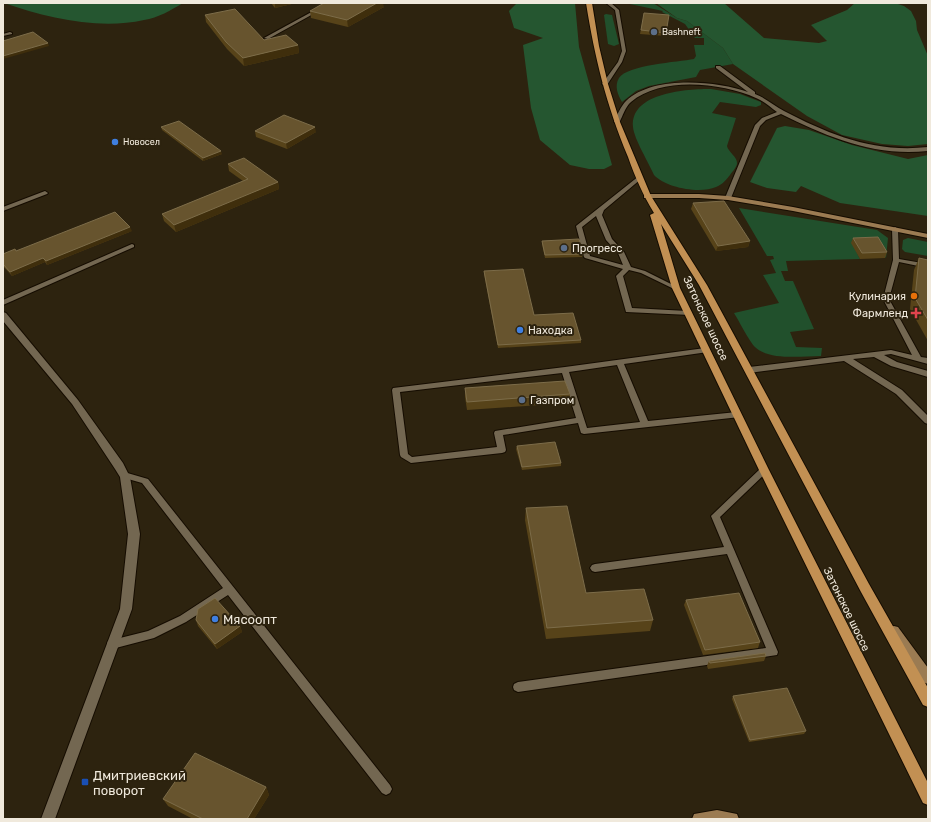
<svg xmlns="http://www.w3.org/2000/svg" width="931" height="822" font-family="Rubik,sans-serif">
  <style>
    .green { fill: #21502c }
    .forest { fill: #255630 }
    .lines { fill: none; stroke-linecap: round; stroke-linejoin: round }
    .service-casing { stroke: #150c00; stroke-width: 2 }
    .tertiary-casing { stroke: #150c00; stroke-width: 2 }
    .secondary-casing { stroke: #150c00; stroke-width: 2 }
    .primary-casing { stroke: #150c00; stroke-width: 2 }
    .service { fill: #736751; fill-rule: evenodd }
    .tertiary { fill: #736751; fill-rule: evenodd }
    .secondary { fill: #9b7b52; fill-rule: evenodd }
    .primary { fill: #c29053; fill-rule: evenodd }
    .wall { fill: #574319 }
    .shaded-wall { fill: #3f2e0c }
    .building { fill: #67542e; stroke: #7c6c49 }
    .service-dot { fill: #5c6f8a; stroke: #2d230f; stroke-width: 1.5 }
    .shop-dot { fill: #3f7fe0; stroke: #2d230f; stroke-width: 1.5 }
    .food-dot { fill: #e8710a; stroke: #2d230f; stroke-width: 1.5 }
    .health-dot { fill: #e0444e; stroke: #2d230f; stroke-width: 1.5 }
    .transit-dot { fill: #1a4fb4; stroke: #2d230f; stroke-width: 1.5 }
    .labels { text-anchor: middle; stroke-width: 4; stroke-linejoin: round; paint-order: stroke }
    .far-poi-label { font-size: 9px; fill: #f0e9dc; stroke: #2d230f; text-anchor: start }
    .poi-label { font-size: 11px; fill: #f0e9dc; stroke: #2d230f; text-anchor: start }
    .street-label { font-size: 11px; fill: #f0e9dc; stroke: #2d230f }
    .near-poi-label { font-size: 13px; fill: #f0e9dc; stroke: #2d230f; text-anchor: start }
  </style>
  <rect width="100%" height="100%" fill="#2d230f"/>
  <g class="green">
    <path d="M625,3H653L677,18L687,21L723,48L733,64L700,70L696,77L649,86L636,91L622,102C618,95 614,86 619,78C627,65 678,62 694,59L696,56L694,45H704V38H695L685,24L662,12L663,11Z"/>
    <polygon points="606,14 612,15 619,44 614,46 608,44 604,15"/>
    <path d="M711,89L740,94L761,102V105L756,107L720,102L712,113L736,118L727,146C728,152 738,157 737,164C736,168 732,172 730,175C727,179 722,185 716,187C700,194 666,188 654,175C649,163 634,139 633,127C630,92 688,89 711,89Z"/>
    <path d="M739,208L877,230L888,238L886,258L875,243H852L860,259L786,261L788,271H781L785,281H793L814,329L790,332L796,347L822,348L821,356C802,356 770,361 755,347C749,341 739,321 734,313L779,303L763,275L776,273L770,260L774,259L773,256H767Z"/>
    <polygon points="908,238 928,242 928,256 905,252 902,249 903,240"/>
  </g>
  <g class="forest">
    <path d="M4,3H183C171,10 158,18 144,20C99,30 47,18 4,3Z"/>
    <polygon points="517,3 575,3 579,47 612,165 604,169 589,169 570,165 540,140 531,108 523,45 543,38 514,28 509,11"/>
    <polygon points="656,3 724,3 764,38 819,43 827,41 811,25 847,10 855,3 895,3 904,6 911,11 916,21 917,30 928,56 928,144 908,146 882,144 842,135 807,116 733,64 723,48 687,21 677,18"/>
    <polygon points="785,126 809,130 852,145 908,159 928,155 928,216 840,203 801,186 796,192 767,188 750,182 777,128"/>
  </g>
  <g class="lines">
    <defs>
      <g id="service">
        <polygon points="328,3 333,3 268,39 264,38"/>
        <polygon points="606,3 611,3 619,10 626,51 622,62 607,85 605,86 602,84 618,62 622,51 615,10"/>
        <polygon points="10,32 12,33 12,34 3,36 3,34"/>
        <path d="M716,66H720L755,92V94C766,98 774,106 784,111C830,135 875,153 928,147V151C874,157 828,137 781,114L766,120L760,126L731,198L728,200L726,199L725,198L755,125L762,118L777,112C770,107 764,101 756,98C722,83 662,76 631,102C625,107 623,116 619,123L614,122C617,115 621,106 626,101C653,75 716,81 748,92L716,68Z"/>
        <path d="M639,176L642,178L641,179L604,210L602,215L612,239L624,252L631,267L645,271L679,288L678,289H674L641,273L629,270L623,276L632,308L687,311H690L691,313L690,315L626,312L616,276L623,269L585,258L584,257L576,226ZM596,216L606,240L618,253L623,265L590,256L582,227Z"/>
        <polygon points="45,191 48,193 47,194 3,211 3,207"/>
        <polygon points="895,227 898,229 899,259 928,264 928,268 899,262 889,299 921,357 928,358 928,364 891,354 884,355 897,362 928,371 928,377 891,366 874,357 853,359 902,390 928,416 928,424 925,423 896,394 844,361 749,373 746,372 745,370 746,368 749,367 891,350 912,355 883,299 893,260 892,229"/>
        <polygon points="132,244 134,245 134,247 3,305 3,300"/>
        <path d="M705,348H708L709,350L708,352L624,364L648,421L737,412L741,415L740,417L584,434L581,433L578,423L503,435L506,450L505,452L502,453L411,463L401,457L400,455L392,390L393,388L565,367ZM617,365L640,422L587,428L569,372ZM562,373L576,418L495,431L494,433L497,447L412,457L408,454L400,392Z"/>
        <polygon points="764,467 767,468 768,470 767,472 720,517 778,652 777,655 518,692 514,690 513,687 514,684 518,682 766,648 727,554 595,572 592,571 590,568 592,565 595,564 724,547 711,516 761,468"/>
        <polygon points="124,472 148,479 390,785 392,789 390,793 386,795 382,793 228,595 186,622 154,638 112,649 108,647 107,644 108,641 148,631 180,616 223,588 142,483 121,477 120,475 121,473"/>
      </g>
      <polygon id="tertiary" points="3,312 6,313 78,400 123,463 130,477 140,534 132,609 55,819 41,819 120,609 128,534 120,477 115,469 72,404 3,321"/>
      <g id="secondary">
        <polygon points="644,194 699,194 728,196 793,207 928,234 928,238 793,211 728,200 699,198 644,198"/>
        <polygon points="894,626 898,627 928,668 928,684 923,682 890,635 888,631 890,627"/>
        <polygon points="717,810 737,814 739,819 692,819 694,814"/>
      </g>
      <path id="primary" d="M586,3H592L599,46L608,84L620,122L651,196L707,285L869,584L928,688V707L923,705L861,592L699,285L661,224L680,288L769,470L928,783V805L923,803L759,470L672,288L650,215L654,213C643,195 635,177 628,157C606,104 595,59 586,3Z"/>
    </defs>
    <use href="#service" class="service-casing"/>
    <use href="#tertiary" class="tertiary-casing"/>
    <use href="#secondary" class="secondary-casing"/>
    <use href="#primary" class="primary-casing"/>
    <use href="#service" class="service"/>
    <use href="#tertiary" class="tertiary"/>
    <use href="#secondary" class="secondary"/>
    <use href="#primary" class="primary"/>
  </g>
  <g class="wall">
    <polygon points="271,3 296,3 275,8"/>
    <polygon points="384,7 348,27 311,18 310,11"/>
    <polygon points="644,13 666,33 666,36 640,34"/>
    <polygon points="205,15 264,40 298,45 299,53 244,66 227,49 206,22"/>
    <polygon points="161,127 222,154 203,161 162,130"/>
    <polygon points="255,131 316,132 287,149 256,137"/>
    <polygon points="228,164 278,182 279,189 176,232 164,221 162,214 243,181 229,171"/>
    <polygon points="693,203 750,241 748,247 716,251 691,209"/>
    <polygon points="132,231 47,265 45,262 12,276 3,266 3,254 16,251"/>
    <polygon points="853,238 887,252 885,258 860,259 851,243"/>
    <polygon points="542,241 583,254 582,257 545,258 542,244"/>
    <polygon points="919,258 928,260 928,341 910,309 914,270"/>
    <polygon points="484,271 534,315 581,340 581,343 498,348 484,274"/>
    <polygon points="465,388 570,394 569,403 467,410 465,397"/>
    <polygon points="517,446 561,463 561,466 522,470 516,449"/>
    <polygon points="526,508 586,593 653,620 650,631 546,639 525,520"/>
    <polygon points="686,600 760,642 758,648 703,655 684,605"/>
    <polygon points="196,620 240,626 242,632 217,649 198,626"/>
    <polygon points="766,656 764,661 708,669 707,666 709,661"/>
    <polygon points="733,696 806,731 804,734 749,742 732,699"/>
    <polygon points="266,787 269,795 254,819 193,819 168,806 163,799"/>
  </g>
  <g class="shaded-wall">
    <polygon points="275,3 296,3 275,8"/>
    <polygon points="377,3 383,3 384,7 348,27 347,20"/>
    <polygon points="48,43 49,46 3,59 3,56"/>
    <polygon points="298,45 299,53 244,66 243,58"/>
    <polygon points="315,127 316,132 287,149 286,143"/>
    <polygon points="221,151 222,154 203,161 203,158"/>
    <polygon points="278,182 279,189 176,232 174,225"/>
    <polygon points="130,227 132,231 47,265 46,261"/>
    <polygon points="750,241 748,247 716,251 718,246"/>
    <polygon points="43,258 45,262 12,276 10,272"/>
    <polygon points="240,626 242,632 217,649 215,644"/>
    <polygon points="266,787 269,795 254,819 247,819"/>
  </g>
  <g class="building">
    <polygon points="324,3 377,3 347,20 310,11"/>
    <polygon points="235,9 264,40 286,35 298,45 243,58 226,42 205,15"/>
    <polygon points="644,13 669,15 666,33 641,30"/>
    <polygon points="33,32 48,43 3,56 3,41"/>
    <polygon points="284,115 315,127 286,143 255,131"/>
    <polygon points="179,121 221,151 203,158 161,127"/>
    <polygon points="244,158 278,182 174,225 162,214 248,179 228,164"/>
    <polygon points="724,201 750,241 718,246 693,203"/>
    <polygon points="115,212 130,227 46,261 43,258 10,272 3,264 3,254 15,249 16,251"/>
    <polygon points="878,237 887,252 862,253 853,238"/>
    <polygon points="579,239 583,254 545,255 542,241"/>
    <polygon points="919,258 928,260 928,320 915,298"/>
    <polygon points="523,269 534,315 573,313 581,340 498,345 484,271"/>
    <polygon points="565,381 570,394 467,402 465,388"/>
    <polygon points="555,442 561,463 522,467 517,446"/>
    <polygon points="567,506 586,593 644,589 653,620 547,628 526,508"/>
    <polygon points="739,593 760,642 705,650 686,600"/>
    <polygon points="215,598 240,626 215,644 196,620 198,609"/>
    <polygon points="765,653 766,656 710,663 709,661"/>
    <polygon points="787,688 806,731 750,740 733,696"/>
    <polygon points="195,753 266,787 247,819 203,819 163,799"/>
  </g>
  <g class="service-dot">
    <circle cx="654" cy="32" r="4"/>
    <circle cx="564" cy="248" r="4"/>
    <circle cx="522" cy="400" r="4"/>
  </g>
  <g class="shop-dot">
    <circle cx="115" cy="142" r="4"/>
    <circle cx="520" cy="330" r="4"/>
    <circle cx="215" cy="619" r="4"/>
  </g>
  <circle class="food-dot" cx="914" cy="296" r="4"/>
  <path class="health-dot" d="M914 307h4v4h4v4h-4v4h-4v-4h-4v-4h4z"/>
  <rect class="transit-dot" x="81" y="778" width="8" height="8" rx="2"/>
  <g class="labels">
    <g class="far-poi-label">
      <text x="662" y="35">Bashneft</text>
      <text x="123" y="145">Новосел</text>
    </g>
    <g class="poi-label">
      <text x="572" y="252">Прогресс</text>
      <text x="906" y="300" text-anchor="end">Кулинария</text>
      <text x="908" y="317" text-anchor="end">Фармленд</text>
      <text x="528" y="334">Находка</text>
      <text x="530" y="404">Газпром</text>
    </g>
    <g class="street-label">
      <text transform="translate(706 318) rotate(65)" y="4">Затонское шоссе</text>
      <text transform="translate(847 609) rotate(64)" y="4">Затонское шоссе</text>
    </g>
    <g class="near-poi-label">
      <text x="223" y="624">Мясоопт</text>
      <text x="93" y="780">Дмитриевский<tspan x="93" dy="15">поворот</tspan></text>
    </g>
  </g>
  <rect width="931" height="822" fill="none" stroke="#f0e9dc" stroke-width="8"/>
</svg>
